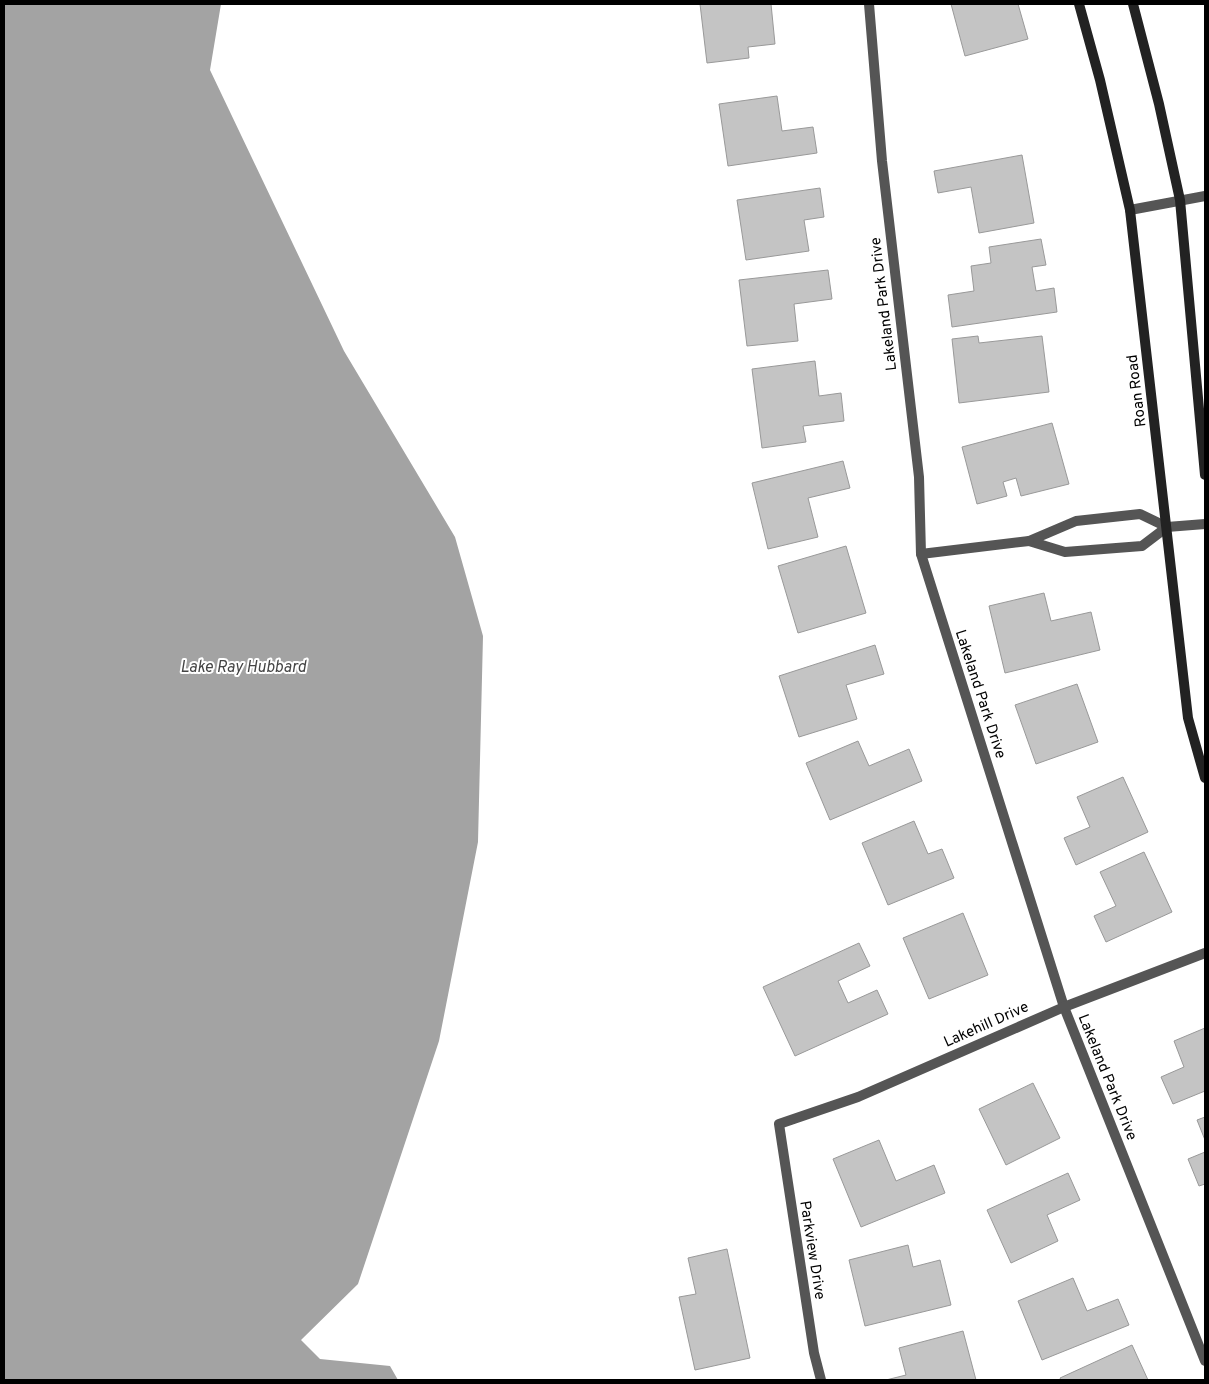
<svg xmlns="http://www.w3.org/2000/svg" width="1209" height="1384" font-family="Overpass,sans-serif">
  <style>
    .water { fill: #a3a3a3 }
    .building { fill: #c4c4c4; stroke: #999 }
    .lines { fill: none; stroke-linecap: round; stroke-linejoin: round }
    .street { stroke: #555; stroke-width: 10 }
    .secondary { stroke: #222; stroke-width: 10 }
    .labels { text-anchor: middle; stroke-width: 4; stroke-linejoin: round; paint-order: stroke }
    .street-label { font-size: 15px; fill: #000; stroke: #fff }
    .water-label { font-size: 16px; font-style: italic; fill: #444; stroke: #fff }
  </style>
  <rect width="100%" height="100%" fill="#fff"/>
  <polygon class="water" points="4,4 221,4 210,70 344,351 455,537 483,636 478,842 439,1041 358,1284 301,1340 320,1359 390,1366 398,1380 4,1380"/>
  <g class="building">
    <polygon points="700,4 771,4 775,44 748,47 749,58 707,63"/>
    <polygon points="951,4 1018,4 1028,39 965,56"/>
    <polygon points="777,96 782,131 813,127 817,153 728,166 719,104"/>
    <polygon points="1022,155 1034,223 979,233 971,187 938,193 934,171"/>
    <polygon points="820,188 824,217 804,220 809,251 746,260 737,200"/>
    <polygon points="1041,239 1046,265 1032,267 1036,291 1054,288 1057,312 952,327 948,295 974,291 971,266 991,263 989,247"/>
    <polygon points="828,270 832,299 794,304 798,341 747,346 739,280"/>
    <polygon points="978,336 979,343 1042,336 1049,392 959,403 952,339"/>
    <polygon points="815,361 819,396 841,393 844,421 803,426 806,442 762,448 752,369"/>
    <polygon points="1052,423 1069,484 1021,496 1016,478 1003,482 1007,496 977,504 962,447"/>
    <polygon points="843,461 850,488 808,498 818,537 768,549 752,483"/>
    <polygon points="846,546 866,613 798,633 778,566"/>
    <polygon points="1044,593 1051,621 1091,612 1100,650 1005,673 989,606"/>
    <polygon points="875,645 884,674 846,685 857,719 799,737 779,676"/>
    <polygon points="1077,684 1098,742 1036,764 1015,705"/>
    <polygon points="858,741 869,766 909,749 922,781 830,820 806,763"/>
    <polygon points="1123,777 1148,832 1076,865 1064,838 1090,827 1077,797"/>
    <polygon points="914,821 928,854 942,849 954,878 888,905 862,843"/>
    <polygon points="1144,852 1172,912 1106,942 1094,916 1116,906 1100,872"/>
    <polygon points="963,913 988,975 929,999 903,938"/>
    <polygon points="859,943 870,966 838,981 848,1003 877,990 888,1014 795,1056 763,987"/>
    <polygon points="1205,1028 1205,1091 1173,1104 1161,1077 1184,1067 1174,1041"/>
    <polygon points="1033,1083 1060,1138 1006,1165 979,1109"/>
    <polygon points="1205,1117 1205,1140 1197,1120"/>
    <polygon points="879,1140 896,1181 934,1165 945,1193 861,1227 833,1159"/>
    <polygon points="1205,1152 1205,1184 1199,1186 1188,1159"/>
    <polygon points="1068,1173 1080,1200 1047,1215 1058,1241 1011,1263 987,1210"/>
    <polygon points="908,1245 913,1267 940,1260 951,1305 865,1326 849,1260"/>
    <polygon points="727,1249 750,1358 695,1370 679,1297 696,1294 688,1258"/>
    <polygon points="1073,1278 1087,1311 1118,1299 1129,1325 1042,1360 1018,1301"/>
    <polygon points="963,1331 976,1380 886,1380 906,1375 899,1348"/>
    <polygon points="1132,1345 1148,1380 1061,1380 1060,1378"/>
  </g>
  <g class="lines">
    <g class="street">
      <polyline points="869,4 882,161 919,477 921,554 1064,1007 1205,1361"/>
      <polyline points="1130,210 1205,196"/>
      <polyline points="1167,527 1142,546 1065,552 1029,541 1076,521 1140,514 1167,527 1205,524"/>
      <polyline points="921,554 1029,541"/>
      <polyline points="821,1380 814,1353 779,1124 858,1097 1064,1007 1205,953"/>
    </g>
    <g class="secondary">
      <polyline points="1079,4 1100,80 1130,210 1188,718 1205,778"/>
      <polyline points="1133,4 1159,104 1180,200 1205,475"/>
    </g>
  </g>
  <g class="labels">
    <g class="street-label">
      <text transform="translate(883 304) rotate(-97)" y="5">Lakeland Park Drive</text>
      <text transform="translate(1136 391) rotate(-97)" y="5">Roan Road</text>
      <text transform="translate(981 694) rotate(72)" y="5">Lakeland Park Drive</text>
      <text transform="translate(986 1024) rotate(-24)" y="5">Lakehill Drive</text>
      <text transform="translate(1108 1077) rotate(68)" y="5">Lakeland Park Drive</text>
      <text transform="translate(813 1250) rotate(81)" y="5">Parkview Drive</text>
    </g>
    <g class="water-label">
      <text x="243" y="672">Lake Ray Hubbard</text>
    </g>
  </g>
  <rect width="1209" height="1384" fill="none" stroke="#000000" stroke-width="10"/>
</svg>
